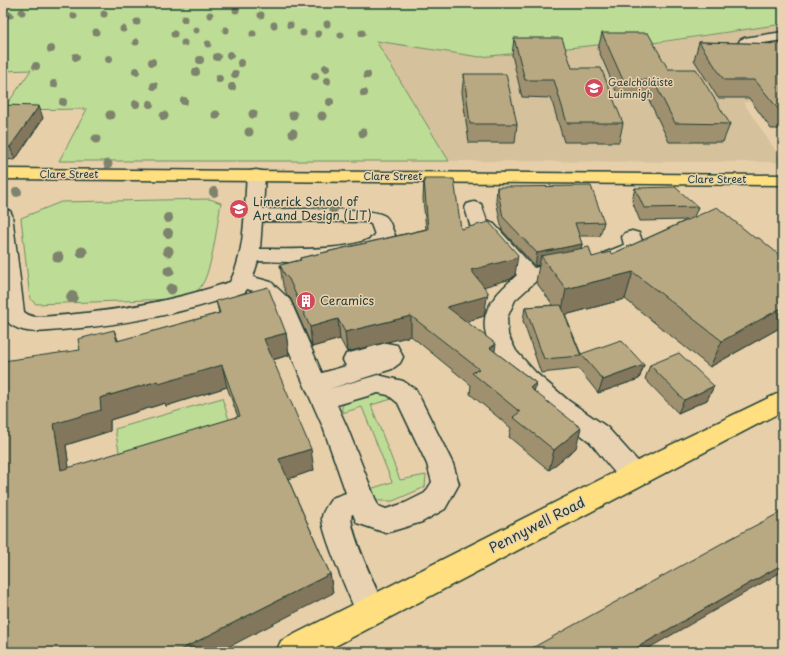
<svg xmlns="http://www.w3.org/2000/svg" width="786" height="655" font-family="'Playpen Sans',sans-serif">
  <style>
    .built { fill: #d5c19c }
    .green { fill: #bddc95; stroke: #6e8c64 }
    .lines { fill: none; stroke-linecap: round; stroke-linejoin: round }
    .minor-casing { stroke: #1f3d34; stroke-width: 3 }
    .major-casing { stroke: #1f3d34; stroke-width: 3 }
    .minor { fill: #e8d2b1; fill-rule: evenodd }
    .major { fill: #ffdf80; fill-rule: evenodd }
    .tree { fill: #7d836c }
    .wall { fill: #9f9170; stroke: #1f3d34; fill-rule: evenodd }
    .shaded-wall { fill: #82765b; stroke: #1f3d34 }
    .building { fill: #b9a982; stroke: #1f3d34; fill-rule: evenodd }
    .labels { text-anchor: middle; stroke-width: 3; stroke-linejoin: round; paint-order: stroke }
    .far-poi-label { font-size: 10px; fill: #1f3d34; stroke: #e8d2b1; text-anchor: start }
    .far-street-label { font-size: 10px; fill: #1f3d34; stroke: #e8d2b1 }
    .poi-label { font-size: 12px; fill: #1f3d34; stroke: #e8d2b1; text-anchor: start }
    .near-street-label { font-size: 14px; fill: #1f3d34; stroke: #e8d2b1 }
  </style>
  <rect width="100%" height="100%" fill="#e7cfaa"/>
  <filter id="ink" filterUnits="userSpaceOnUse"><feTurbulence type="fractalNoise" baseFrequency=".025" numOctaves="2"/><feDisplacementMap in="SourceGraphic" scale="8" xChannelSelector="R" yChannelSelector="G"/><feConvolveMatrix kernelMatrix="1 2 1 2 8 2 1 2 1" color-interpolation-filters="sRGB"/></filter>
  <g filter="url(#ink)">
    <polygon class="built" points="783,24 783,102 743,102 783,162 449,161 375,41 480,57 607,44 647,45"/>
    <g class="green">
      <polygon points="24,3 783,3 783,24 646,44 607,44 480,57 376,41 449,161 59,161 87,109 3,110 31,70 3,71 3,7"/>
      <path d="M210,199L221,203C217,223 212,277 198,290C192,295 184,298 176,299L36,304L30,299L21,218L61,202Z"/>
      <polygon points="374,391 388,393 392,399 371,405 400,480 426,475 425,487 393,501 380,501 375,498 370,489 392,482 362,407 342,413 342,407 345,401"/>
      <polygon points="222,398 232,429 121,463 115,429"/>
    </g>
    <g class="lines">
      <defs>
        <g id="minor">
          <path d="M783,32V40L751,45L764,52H783V60C768,64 747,60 737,46L740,40L744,38Z"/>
          <path d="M256,170L262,171L265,175L263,209C285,210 371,206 385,216C390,219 392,230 395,235C392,239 389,244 385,247C353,266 295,262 258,261L253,277L271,282L290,300L322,373L346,366L343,360L346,354L386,343L397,345L403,357L400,363L392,369L329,389L378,375L403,381L416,390L453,464L459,484L445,509L422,522L386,533L357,523L353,514H352C346,526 380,596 386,611L382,621L371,626L360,621C353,605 320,530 322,517C323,510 329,503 332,498L346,493L323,427L287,346L273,308L257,292L247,289L245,292C181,314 128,324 61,330C45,331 28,335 13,326C9,324 6,320 3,315V209L10,211L12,215L24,312C29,316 33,317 40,317C105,313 168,303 230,282C246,251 244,210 247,175L250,171ZM262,221L366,222L371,224L375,235C360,252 284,249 260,249ZM378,393L388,395L398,403L427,464L432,482L425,493L405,503L386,509L378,506L347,427L337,405Z"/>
          <path d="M474,202L481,204L487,221L494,224L534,268L567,261L574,263L577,268L574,273L536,281L515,300L507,318L508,335L516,351L536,373L569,401L607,427L643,467L647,475L643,483C641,484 637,486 635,486C622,487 599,452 590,442C579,432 564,425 553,416C528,397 480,352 485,319C488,300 504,287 517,275L480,232L471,228L465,208L467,204Z"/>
          <path d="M632,231L639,233L645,248C638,258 615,266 604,263L601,258L604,253L624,245L622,237L625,233Z"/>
        </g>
        <g id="major">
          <polygon points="3,169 783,175 783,185 3,179"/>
          <polygon points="783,391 783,411 324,652 276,652 281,641 625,467"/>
        </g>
      </defs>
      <use href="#minor" class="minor-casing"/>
      <use href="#major" class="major-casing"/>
      <use href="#minor" class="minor"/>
      <use href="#major" class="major"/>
    </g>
    <g class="tree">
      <circle cx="236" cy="10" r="3.5"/>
      <circle cx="22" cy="12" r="3.5"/>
      <circle cx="104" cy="14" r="3.5"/>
      <circle cx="10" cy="15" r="3.5"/>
      <circle cx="210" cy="15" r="3.5"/>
      <circle cx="261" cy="15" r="3.5"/>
      <circle cx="74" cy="16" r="3.5"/>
      <circle cx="184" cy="19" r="3.5"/>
      <circle cx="137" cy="22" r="3.5"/>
      <circle cx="327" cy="24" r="3.5"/>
      <circle cx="274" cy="25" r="3.5"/>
      <circle cx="290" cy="25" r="3.5"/>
      <circle cx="123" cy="29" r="3.5"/>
      <circle cx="196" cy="30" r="3.5"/>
      <circle cx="226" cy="30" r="3.5"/>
      <circle cx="96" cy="32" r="3.5"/>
      <circle cx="303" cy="33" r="3.5"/>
      <circle cx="362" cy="33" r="3.5"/>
      <circle cx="174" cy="34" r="3.5"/>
      <circle cx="253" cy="34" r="3.5"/>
      <circle cx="318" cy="34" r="3.5"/>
      <circle cx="341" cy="35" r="3.5"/>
      <circle cx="136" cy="42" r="3.5"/>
      <circle cx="184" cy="43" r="3.5"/>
      <circle cx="208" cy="44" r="3.5"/>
      <circle cx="51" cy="49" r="4"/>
      <circle cx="230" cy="55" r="4"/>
      <circle cx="76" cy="57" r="4"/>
      <circle cx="217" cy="57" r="4"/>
      <circle cx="109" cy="59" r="4"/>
      <circle cx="200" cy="60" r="4"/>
      <circle cx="152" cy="62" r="4"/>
      <circle cx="241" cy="63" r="4"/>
      <circle cx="36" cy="66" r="4"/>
      <circle cx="326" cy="68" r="4"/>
      <circle cx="136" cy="71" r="4"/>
      <circle cx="196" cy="72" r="4"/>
      <circle cx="235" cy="74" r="4"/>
      <circle cx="367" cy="75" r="4"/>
      <circle cx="315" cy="76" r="4"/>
      <circle cx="219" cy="79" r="4"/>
      <circle cx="327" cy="81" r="4"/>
      <circle cx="54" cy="84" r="4"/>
      <circle cx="154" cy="86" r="4"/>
      <circle cx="232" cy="87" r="4"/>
      <circle cx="364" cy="93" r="4"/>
      <circle cx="184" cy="101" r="4"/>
      <circle cx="63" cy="102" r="4"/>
      <circle cx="330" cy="102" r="4"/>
      <circle cx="136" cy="104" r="4"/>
      <circle cx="150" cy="104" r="4"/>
      <circle cx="253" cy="114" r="4.5"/>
      <circle cx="110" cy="115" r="4.5"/>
      <circle cx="216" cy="115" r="4.5"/>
      <circle cx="293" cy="115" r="4.5"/>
      <circle cx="164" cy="116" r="4.5"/>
      <circle cx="322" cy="116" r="4.5"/>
      <circle cx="249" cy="132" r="4.5"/>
      <circle cx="293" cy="133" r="4.5"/>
      <circle cx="363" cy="133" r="4.5"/>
      <circle cx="96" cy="139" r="4.5"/>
      <circle cx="108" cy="164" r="4.5"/>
      <circle cx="17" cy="192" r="5"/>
      <circle cx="214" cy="192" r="5"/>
      <circle cx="319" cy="205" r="5"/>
      <circle cx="333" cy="209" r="5"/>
      <circle cx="168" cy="218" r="5"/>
      <circle cx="168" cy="233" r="5"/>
      <circle cx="168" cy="251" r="5.5"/>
      <circle cx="82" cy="252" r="5.5"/>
      <circle cx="58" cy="257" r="5.5"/>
      <circle cx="169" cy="271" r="5.5"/>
      <circle cx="171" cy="289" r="5.5"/>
      <circle cx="72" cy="297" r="6"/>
    </g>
    <g class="wall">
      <polygon points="602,33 668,69 730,124 723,142 669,142 648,98 619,98 598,49"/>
      <polygon points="514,38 572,68 623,123 619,142 564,142 551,98 522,97 512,55"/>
      <polygon points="699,42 783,44 783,129 771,129 749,98 718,98 694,60"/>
      <polygon points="464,74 517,124 515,143 469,143 462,92"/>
      <polygon points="3,105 43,118 15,160 3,159"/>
      <polygon points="424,179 461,229 515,275 511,279 484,286 485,312 484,316 466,322 495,352 536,383 534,392 576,448 549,470 509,437 511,428 470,394 471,385 411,336 347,352 340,339 312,347 291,299 287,295 283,285 280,265 300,260 300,258 426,229 423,199"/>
      <polygon points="497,187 604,222 600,236 579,236 582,244 581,249 592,257 612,254 687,220 640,221 632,201 635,188 698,207 694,217 783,326 710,367 625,299 565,315 581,354 644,365 639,379 598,393 578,368 578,369 541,373 523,321 525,307 553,305 536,282 539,265 535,266 502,230 496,200"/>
      <path d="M216,301L286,333L289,355L273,360L314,470L288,479L330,574L333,593L3,652L80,350L119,341L219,313ZM227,387L238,417L69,468L66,445L110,431V420L165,403L166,406Z"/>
      <polygon points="650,365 714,386 707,400 678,413 645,379"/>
    </g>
    <g class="shaded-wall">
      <polygon points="3,83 5,88 3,91"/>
      <polygon points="39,106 43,118 15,160 10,147"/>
      <polygon points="582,244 579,258 541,256 539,265 535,266 537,253"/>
      <polygon points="518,255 515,275 511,279 469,291 471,270"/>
      <polygon points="633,272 625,299 561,316 566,289"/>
      <polygon points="783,290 783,326 710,367 722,341"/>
      <polygon points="488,292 484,316 446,328 447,307"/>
      <polygon points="411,316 411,336 347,352 345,332"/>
      <polygon points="338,319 340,339 312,347 310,327"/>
      <polygon points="114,330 123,352 117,341"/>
      <polygon points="286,333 289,355 268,361 264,339"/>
      <polygon points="496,344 493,364 490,348"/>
      <polygon points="222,365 227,387 166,406 165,403 110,420 110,431 66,445 72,491 61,470 54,424 100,398 158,381"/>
      <polygon points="644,365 639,379 598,393 603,380"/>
      <polygon points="536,383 532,403 530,388"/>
      <polygon points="714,386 707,400 678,413 684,400"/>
      <polygon points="581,428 576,448 549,470 554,450"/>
      <polygon points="311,449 314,470 283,481 279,459"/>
      <polygon points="783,564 783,571 642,652 629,652"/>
      <polygon points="330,574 333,593 219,652 176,652"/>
    </g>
    <g class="building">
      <polygon points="602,33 648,33 668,69 696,69 730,124 675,123 653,80 623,80"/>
      <polygon points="514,38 562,38 572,68 601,68 623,123 567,123 554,80 525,80"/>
      <polygon points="699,42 783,44 783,110 779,110 755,80 724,80"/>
      <polygon points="464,74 506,74 517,124 470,124"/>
      <polygon points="3,105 39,106 10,147 3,147"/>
      <polygon points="424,179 454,179 461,229 489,222 518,255 514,259 471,270 488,292 487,296 447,307 496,344 490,348 536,383 530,388 581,428 554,450 513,417 520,412 472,373 479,369 411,316 345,332 338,319 310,327 289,279 285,275 280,265 301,260 300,258 428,229"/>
      <polygon points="591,186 604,222 575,223 582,244 537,253 503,217 497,187"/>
      <polygon points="675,187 698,207 644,208 635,188"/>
      <polygon points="717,207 755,238 759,238 783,258 783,290 782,290 783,291 783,307 722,341 633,272 566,289 541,256 589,247 592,257 610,252 612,254"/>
      <path d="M268,287L286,333L264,339L311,449L279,459L330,574L176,652H3V361L80,350L78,339L114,330L117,341L220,313L216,301ZM222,365L240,416L61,470L54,424L101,410L100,398L158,381L159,384Z"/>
      <polygon points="561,305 581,356 544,359 525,307"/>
      <polygon points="621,340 644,365 603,380 581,354"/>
      <polygon points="679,353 714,386 684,400 650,365"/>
      <polygon points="783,511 783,564 629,652 525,652 726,541"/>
    </g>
  </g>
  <defs>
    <symbol id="school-disc" viewBox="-11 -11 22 22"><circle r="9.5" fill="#d1495b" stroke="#e8d2b1"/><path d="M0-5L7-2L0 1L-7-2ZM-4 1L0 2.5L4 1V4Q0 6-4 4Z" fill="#fff"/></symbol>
    <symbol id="university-disc" viewBox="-11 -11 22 22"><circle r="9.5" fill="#d1495b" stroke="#e8d2b1"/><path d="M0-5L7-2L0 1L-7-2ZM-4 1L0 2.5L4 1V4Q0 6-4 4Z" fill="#fff"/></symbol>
    <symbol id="building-disc" viewBox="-11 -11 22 22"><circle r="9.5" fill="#d1495b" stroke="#e8d2b1"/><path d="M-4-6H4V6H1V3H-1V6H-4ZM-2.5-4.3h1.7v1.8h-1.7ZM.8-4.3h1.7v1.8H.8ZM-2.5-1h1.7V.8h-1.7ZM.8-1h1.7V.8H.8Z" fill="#fff"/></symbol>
  </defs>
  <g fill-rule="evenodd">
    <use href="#school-disc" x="583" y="77" width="22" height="22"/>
    <use href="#university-disc" x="228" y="198" width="22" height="22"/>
    <use href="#building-disc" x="295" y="290" width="22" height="22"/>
  </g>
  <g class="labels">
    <g class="far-poi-label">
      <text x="608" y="86">Gaelcholáiste<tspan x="608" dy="12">Luimnigh</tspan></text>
    </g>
    <g class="far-street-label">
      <text x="69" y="178">Clare Street</text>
      <text x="393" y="180">Clare Street</text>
      <text x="717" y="183">Clare Street</text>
    </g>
    <g class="poi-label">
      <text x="253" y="206">Limerick School of<tspan x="253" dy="14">Art and Design (LIT)</tspan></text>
      <text x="320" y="305">Ceramics</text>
    </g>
    <g class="near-street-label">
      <text transform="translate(537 525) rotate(-27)" y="5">Pennywell Road</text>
    </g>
  </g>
  <rect width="786" height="655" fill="none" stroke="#e8d2b1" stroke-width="16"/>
  <rect x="8" y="8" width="770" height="639" fill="none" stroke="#1f3d34" stroke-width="1.5" filter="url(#ink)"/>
</svg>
